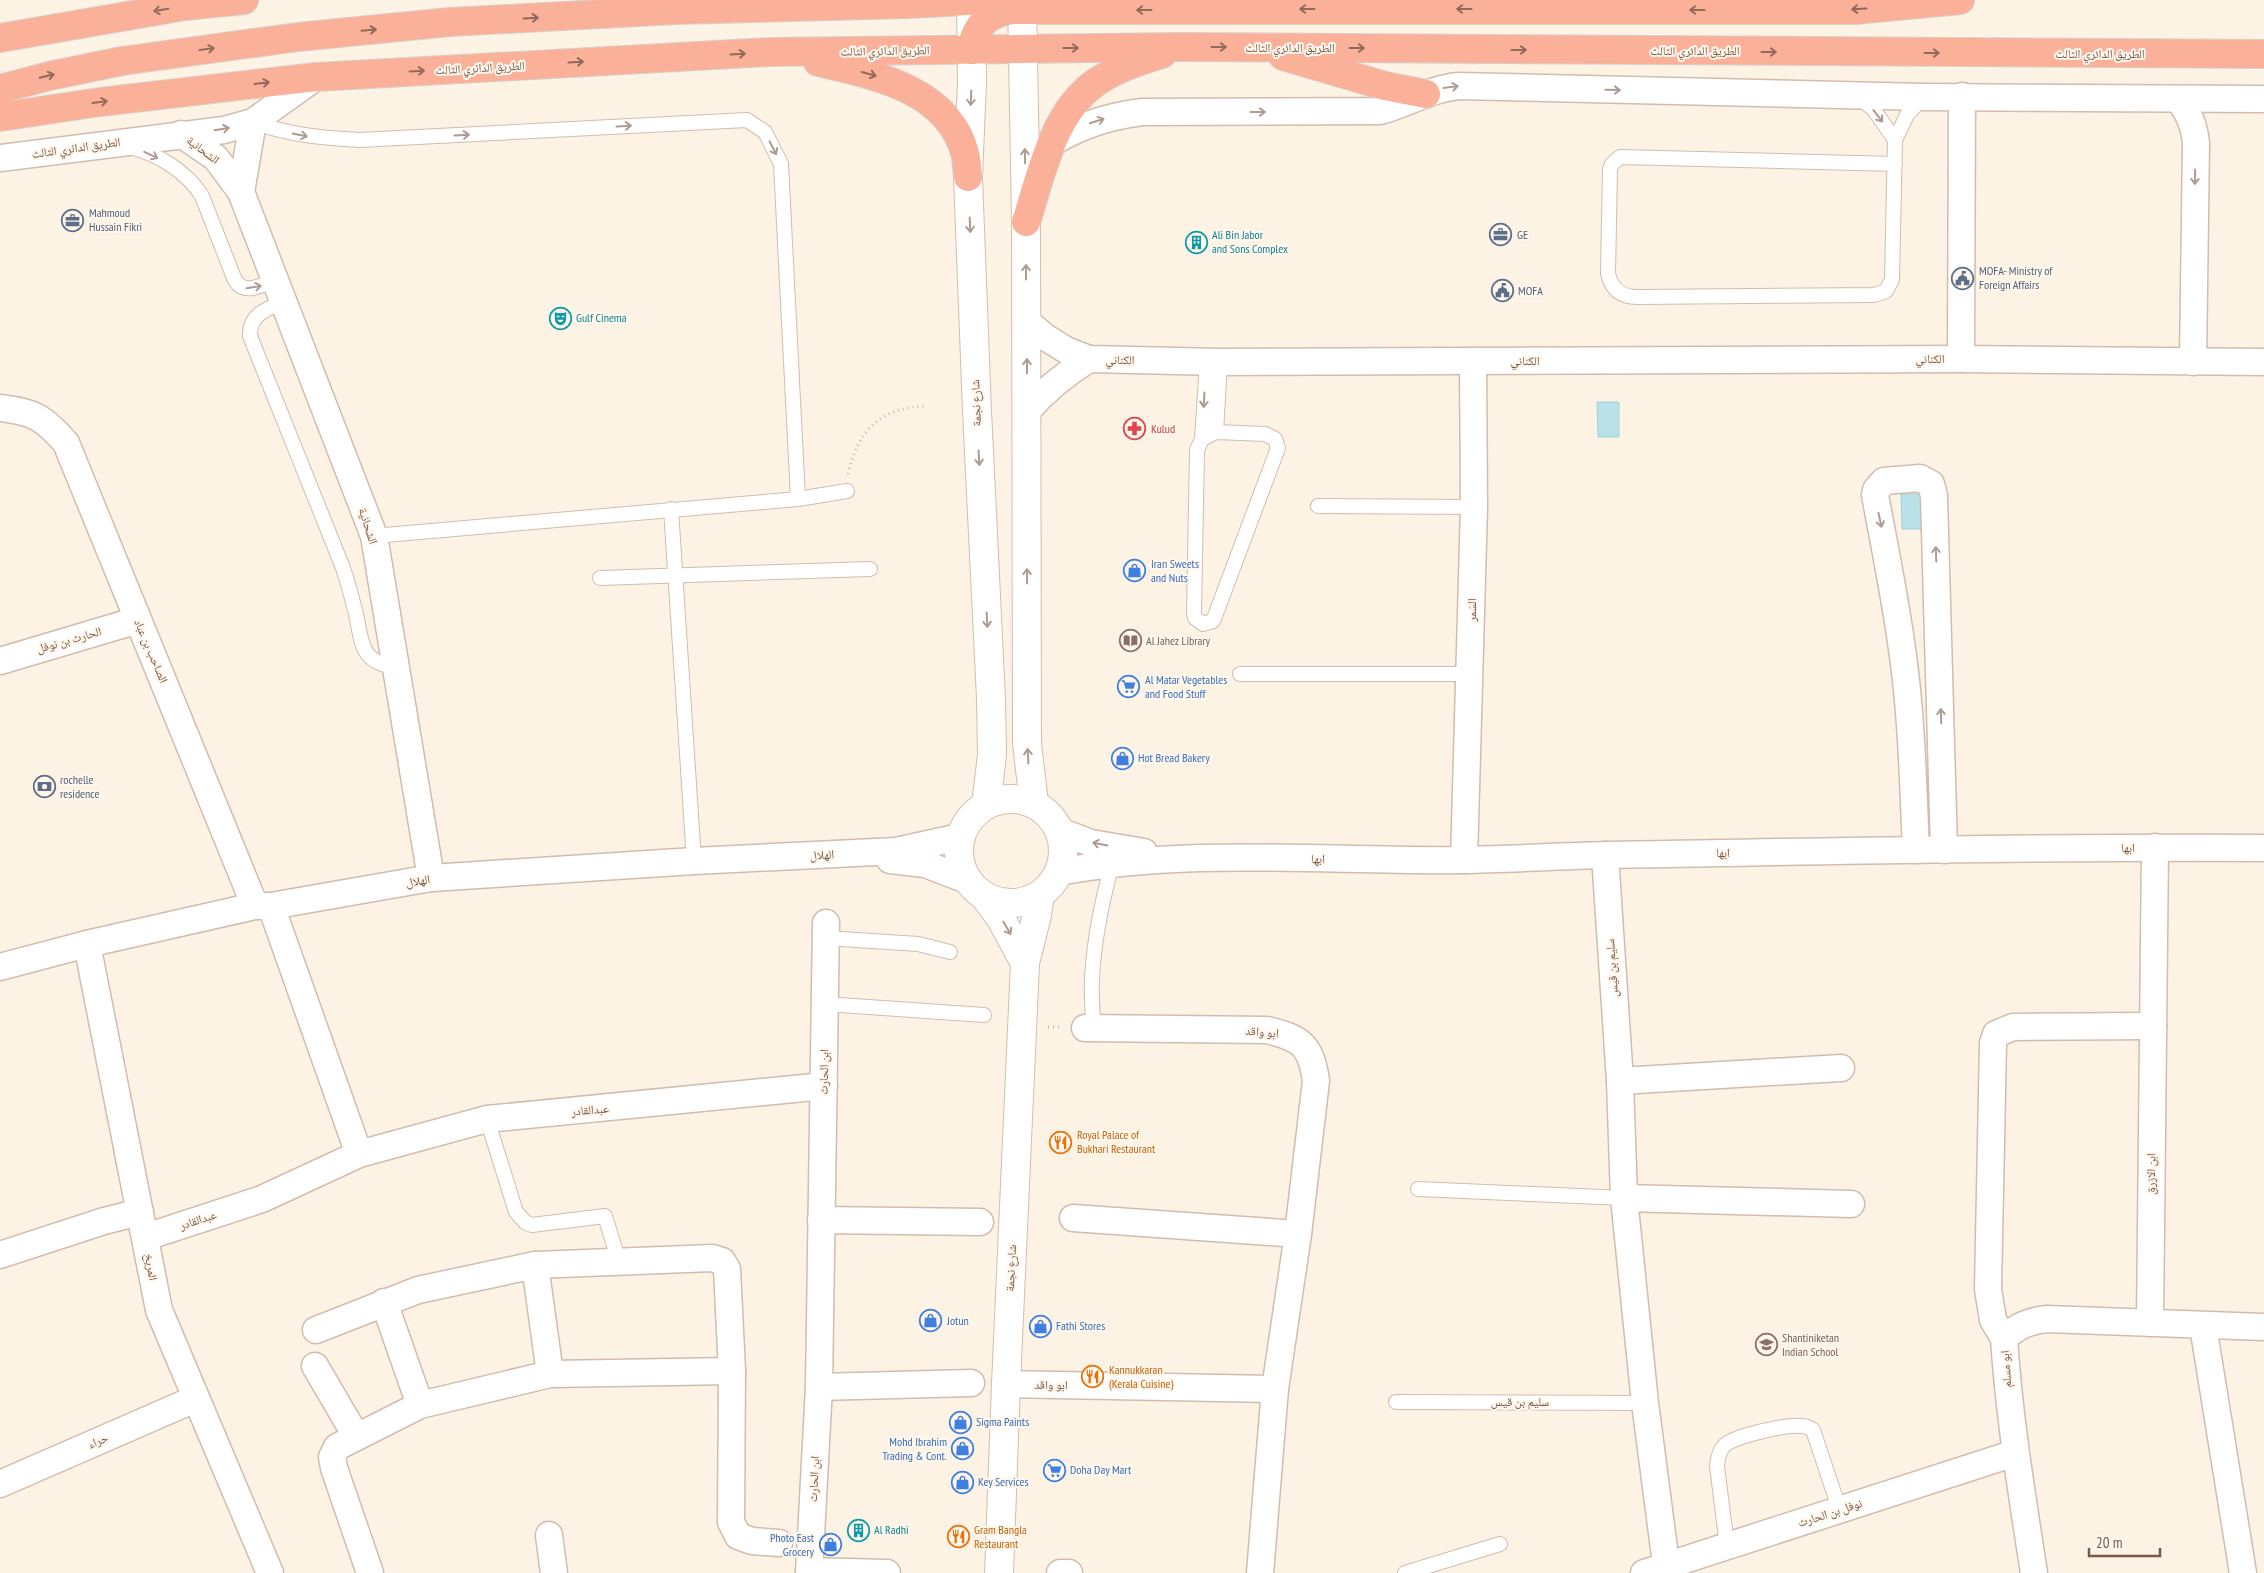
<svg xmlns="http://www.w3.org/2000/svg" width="2264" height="1573" font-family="'PT Sans Narrow','Noto Naskh Arabic',sans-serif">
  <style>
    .water { fill: #b8e2e8; stroke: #9ed3da }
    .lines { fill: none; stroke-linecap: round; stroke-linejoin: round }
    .lane-casing { stroke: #d2bcad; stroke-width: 16 }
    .street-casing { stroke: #d2bcad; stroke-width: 29 }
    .secondary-casing { stroke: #d5bcab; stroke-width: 30 }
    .highway-casing { stroke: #d9d0cc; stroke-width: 30 }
    .path { stroke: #d9b39e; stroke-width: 3; stroke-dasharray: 1 4; stroke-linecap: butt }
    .lane { stroke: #fff; stroke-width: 14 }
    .street { stroke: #fff; stroke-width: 26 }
    .secondary { stroke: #fff; stroke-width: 28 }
    .highway { stroke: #fab099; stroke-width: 28 }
    .oneway { stroke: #926a59 }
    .oneway2 { stroke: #ae9b92 }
    .labels { text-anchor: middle; stroke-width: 4; stroke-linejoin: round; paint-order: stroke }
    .street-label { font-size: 12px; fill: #785849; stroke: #fff7ec }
    .service-label { font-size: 12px; fill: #4e5e75; stroke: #fff7ec; text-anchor: start }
    .culture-label { font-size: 12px; fill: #0d838f; stroke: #fff7ec; text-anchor: start }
    .health-label { font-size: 12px; fill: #be3a42; stroke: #fff7ec; text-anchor: start }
    .shop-label { font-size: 12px; fill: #366cbe; stroke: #fff7ec; text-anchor: start }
    .education-label { font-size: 12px; fill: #785e54; stroke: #fff7ec; text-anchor: start }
    .food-label { font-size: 12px; fill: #c56008; stroke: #fff7ec; text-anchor: start }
  </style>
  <rect width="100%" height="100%" fill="#fdf3e5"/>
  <g class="water">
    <polygon points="1597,402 1619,402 1619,437 1598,437"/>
    <polygon points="1901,494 1923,494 1923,529 1902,529"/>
  </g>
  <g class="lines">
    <defs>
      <g id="lane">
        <polyline points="1859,97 1874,110 1895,140"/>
        <path d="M253,122C290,135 321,138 360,140L747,120L765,132L781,164L798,499"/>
        <path d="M129,147C157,153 187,172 202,196L234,278C242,296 260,286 274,281"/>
        <path d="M1895,164L1620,157L1612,164L1610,169L1608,274C1612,290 1622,297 1637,297L1874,295L1886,291L1892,280L1895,140L1907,115L1923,97"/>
        <path d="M283,302C266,309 249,315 250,336L343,568C348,583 352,598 356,614C362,642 360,663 396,667"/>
        <polygon points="1216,432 1265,434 1275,439 1278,448 1215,616 1213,621 1203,624 1195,618 1194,613 1197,450 1202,439"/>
        <polyline points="1216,432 1220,362"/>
        <polyline points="1202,439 1207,362"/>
        <polyline points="1318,506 1474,507"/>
        <polyline points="671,509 694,861"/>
        <polyline points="374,536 798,499 847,491"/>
        <polyline points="600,578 870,569"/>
        <polyline points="1240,674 1471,674"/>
        <polyline points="826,938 918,944 950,952"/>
        <polyline points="825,1004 984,1015"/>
        <path d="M1093,1028C1093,1011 1091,994 1092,978C1094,939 1102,901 1112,864"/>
        <polyline points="487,1119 516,1212 526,1223 532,1225 605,1216 619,1262"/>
        <polyline points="1418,1189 1624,1198"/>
        <polyline points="1396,1402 1645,1403"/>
        <path d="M1727,1546L1717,1466C1718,1460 1718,1453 1723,1447C1731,1436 1788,1424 1802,1426C1806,1426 1810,1428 1813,1430L1840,1511"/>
        <polyline points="1405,1573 1500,1544"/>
      </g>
      <g id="street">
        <path d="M2178,99C2189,113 2194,125 2196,143L2193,362"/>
        <polyline points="181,134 216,158 241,192 374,536 431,878"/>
        <path d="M1053,142C1081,125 1109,116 1142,112L1380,111C1407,104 1430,89 1458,86L1923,97L2264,99"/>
        <polyline points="0,158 224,130 253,122 316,77"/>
        <polyline points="241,192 253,122"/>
        <polyline points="1026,321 1045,337 1066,350 1089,359 1220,362 1961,359 2264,362"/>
        <polyline points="1961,359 1962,96"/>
        <path d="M0,408C34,412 43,417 66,443L255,906"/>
        <path d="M1027,411C1046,389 1065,374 1089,359"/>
        <polyline points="0,661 138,620"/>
        <polyline points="1059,831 1091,843 1144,852"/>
        <path d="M1916,850C1913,786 1912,721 1903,656C1896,602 1885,549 1875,495L1876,490L1884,481L1920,478L1931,484L1934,496L1944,850"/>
        <polyline points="1605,855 1620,1081 1624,1198 1645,1403 1666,1564"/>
        <polyline points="890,860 925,864 967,880"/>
        <polyline points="1464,860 1474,507 1473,361"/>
        <path d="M1059,872C1192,847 1329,862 1464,860C1512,859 1561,856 1609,855C1827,851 2046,847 2264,848"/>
        <polyline points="271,906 359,1154"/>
        <polyline points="87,944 159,1310 270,1573"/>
        <polyline points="0,967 87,944 255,906 271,906 431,878 694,861 896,851 960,837"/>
        <path d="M1085,1028L1267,1030C1301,1038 1311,1045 1316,1081L1298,1234L1275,1389L1260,1573"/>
        <polyline points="1620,1081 1841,1068"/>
        <polyline points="1624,1198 1851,1204"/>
        <polyline points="1073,1218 1298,1234"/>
        <polyline points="821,1220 980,1222"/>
        <polyline points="146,1237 262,1199 359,1154 487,1119 824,1086"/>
        <polyline points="0,1255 104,1221 140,1212"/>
        <polyline points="535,1265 550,1374"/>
        <polyline points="384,1302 420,1405"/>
        <polyline points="2150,1323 2155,847"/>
        <polyline points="2203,1326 2243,1573"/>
        <polyline points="316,1330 418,1290 535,1265 712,1258 722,1261 727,1269 732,1371 731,1522 738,1536 752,1541 779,1543"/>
        <polyline points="2004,1338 1993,1320 1988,1289 1993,1043 1996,1034 2013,1027 2153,1026"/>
        <polyline points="315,1366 356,1436"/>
        <polyline points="1006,1384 1275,1389"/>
        <polyline points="819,1387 971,1383"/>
        <polyline points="0,1484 195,1399"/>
        <polyline points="549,1535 554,1573"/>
        <polyline points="809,1571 887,1573"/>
        <polyline points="370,1573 334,1468 332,1457 337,1447 420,1405 550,1374 732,1371"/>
        <polyline points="809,1573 819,1387 826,923"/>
        <polyline points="1060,1573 1069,1573"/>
        <polyline points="1644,1573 2015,1453"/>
        <path d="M2034,1573C2022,1495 2009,1417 2004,1338C2018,1326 2028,1321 2047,1319L2264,1327"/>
      </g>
      <g id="secondary">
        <polyline points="971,0 972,82 968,177 977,411 991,699 992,755 986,805"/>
        <polyline points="1022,0 1026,222 1027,743 1034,804"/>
        <circle cx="1011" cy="851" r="52"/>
        <polyline points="984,896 1000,917 1025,963"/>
        <polyline points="999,1573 1006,1384 1025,963 1037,915 1040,895"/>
      </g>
      <g id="highway">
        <polyline points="0,38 185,6 244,0"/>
        <path d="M971,50C975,26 988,12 1013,10H1855L1960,0"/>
        <polyline points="1283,56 1385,86 1426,94"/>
        <path d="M818,62C874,75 948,89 965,153C967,161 967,169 968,177"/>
        <polyline points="0,89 49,76 122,61 298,37 450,22 676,10 909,4 986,0"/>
        <polyline points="0,117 100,102 316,77 770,52 1182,47 2264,54"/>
        <path d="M1026,222C1041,175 1053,113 1095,83C1115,69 1139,61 1162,54"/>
      </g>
    </defs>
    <use href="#lane" class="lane-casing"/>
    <use href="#street" class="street-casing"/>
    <use href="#secondary" class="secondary-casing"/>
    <use href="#highway" class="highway-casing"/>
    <g class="path">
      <path d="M848,474C858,430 880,408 926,406"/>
      <polyline points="1048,1027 1062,1027"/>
    </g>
    <use href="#lane" class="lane"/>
    <use href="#street" class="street"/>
    <use href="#secondary" class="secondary"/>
    <use href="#highway" class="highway"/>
  </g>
  <defs><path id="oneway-shaft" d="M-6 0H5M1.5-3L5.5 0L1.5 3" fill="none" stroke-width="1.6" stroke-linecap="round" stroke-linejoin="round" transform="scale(1.25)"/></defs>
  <g class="oneway">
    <use href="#oneway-shaft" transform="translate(1307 9) rotate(180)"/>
    <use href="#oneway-shaft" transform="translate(1464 9) rotate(-180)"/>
    <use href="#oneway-shaft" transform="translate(1859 9) rotate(177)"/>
    <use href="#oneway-shaft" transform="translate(161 10) rotate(170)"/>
    <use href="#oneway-shaft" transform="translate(1144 10) rotate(180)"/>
    <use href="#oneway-shaft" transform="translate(1697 10) rotate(-180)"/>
    <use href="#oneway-shaft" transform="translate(531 18) rotate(-3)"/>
    <use href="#oneway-shaft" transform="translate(369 30) rotate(-5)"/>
    <use href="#oneway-shaft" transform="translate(1219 47)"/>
    <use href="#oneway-shaft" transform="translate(1071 48)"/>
    <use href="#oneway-shaft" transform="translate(1357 48)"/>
    <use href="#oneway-shaft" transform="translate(207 49) rotate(-8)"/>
    <use href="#oneway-shaft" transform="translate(1519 50)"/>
    <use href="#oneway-shaft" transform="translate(1769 52)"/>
    <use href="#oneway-shaft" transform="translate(1932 53)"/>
    <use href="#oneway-shaft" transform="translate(738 54) rotate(-3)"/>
    <use href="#oneway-shaft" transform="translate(576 62) rotate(-3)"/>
    <use href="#oneway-shaft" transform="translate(417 71) rotate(-3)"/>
    <use href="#oneway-shaft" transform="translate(869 74) rotate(15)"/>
    <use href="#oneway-shaft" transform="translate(47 76) rotate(-14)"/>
    <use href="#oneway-shaft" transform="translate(262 83) rotate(-7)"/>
    <use href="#oneway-shaft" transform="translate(100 102) rotate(-8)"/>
  </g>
  <g class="oneway2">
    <use href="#oneway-shaft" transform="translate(1451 87) rotate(-8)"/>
    <use href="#oneway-shaft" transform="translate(1613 90) rotate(1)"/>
    <use href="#oneway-shaft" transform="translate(971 98) rotate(92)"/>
    <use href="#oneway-shaft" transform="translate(1258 112)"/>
    <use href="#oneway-shaft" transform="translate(1878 116) rotate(52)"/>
    <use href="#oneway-shaft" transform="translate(1097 121) rotate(-18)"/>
    <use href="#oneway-shaft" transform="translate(624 126) rotate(-3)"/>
    <use href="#oneway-shaft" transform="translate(222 129) rotate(-9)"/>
    <use href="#oneway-shaft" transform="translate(300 135) rotate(11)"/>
    <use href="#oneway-shaft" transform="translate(462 135) rotate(-3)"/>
    <use href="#oneway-shaft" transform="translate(773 148) rotate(63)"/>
    <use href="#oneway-shaft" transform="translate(151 155) rotate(25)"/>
    <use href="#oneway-shaft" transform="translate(1025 156) rotate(-91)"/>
    <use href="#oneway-shaft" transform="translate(2195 177) rotate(91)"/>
    <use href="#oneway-shaft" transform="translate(970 225) rotate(88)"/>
    <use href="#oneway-shaft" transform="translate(1026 272) rotate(-90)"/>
    <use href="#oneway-shaft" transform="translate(254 287) rotate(-10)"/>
    <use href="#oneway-shaft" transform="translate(1027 366) rotate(-90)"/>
    <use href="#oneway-shaft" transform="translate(1204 400) rotate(93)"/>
    <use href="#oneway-shaft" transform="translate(979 458) rotate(87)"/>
    <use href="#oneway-shaft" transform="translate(1880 520) rotate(78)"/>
    <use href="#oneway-shaft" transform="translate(1936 554) rotate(-92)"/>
    <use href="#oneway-shaft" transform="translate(1027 576) rotate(-90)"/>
    <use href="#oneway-shaft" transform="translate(987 620) rotate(87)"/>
    <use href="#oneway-shaft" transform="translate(1941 716) rotate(-92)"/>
    <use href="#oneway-shaft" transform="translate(1028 756) rotate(-93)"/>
    <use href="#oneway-shaft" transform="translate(1100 844) rotate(-169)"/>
    <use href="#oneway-shaft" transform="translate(1007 928) rotate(59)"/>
  </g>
  <defs>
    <symbol id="office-ring" viewBox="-11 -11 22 22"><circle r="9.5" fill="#fff7ec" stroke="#5c6f8a" stroke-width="1.5"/><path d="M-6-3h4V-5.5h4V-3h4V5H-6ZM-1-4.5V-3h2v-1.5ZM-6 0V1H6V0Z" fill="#5c6f8a"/></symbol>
    <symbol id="building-ring" viewBox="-11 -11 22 22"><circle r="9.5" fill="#fff7ec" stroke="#0f9aa8" stroke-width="1.5"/><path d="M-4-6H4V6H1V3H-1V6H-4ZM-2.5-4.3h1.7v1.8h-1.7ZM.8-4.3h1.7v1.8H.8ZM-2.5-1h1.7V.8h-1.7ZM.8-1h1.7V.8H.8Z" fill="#0f9aa8"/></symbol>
    <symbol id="civic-ring" viewBox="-11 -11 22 22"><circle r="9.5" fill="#fff7ec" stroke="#5c6f8a" stroke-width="1.5"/><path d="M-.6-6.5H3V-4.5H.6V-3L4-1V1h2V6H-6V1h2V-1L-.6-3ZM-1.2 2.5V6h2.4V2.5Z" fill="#5c6f8a"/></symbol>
    <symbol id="theatre-ring" viewBox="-11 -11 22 22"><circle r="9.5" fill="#fff7ec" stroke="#0f9aa8" stroke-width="1.5"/><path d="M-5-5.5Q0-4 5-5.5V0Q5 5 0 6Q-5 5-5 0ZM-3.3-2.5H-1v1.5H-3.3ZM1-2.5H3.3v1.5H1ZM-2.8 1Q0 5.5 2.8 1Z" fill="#0f9aa8"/></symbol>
    <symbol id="pharmacy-ring" viewBox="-11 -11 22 22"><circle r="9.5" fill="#fff7ec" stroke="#e0444e" stroke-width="1.5"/><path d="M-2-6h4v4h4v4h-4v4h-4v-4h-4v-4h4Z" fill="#e0444e"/></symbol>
    <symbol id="shop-ring" viewBox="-11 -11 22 22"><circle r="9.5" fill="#fff7ec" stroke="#3f7fe0" stroke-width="1.5"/><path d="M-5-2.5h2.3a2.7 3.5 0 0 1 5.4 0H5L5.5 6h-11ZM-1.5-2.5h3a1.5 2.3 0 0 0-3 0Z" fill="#3f7fe0"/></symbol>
    <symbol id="library-ring" viewBox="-11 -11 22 22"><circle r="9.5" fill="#fff7ec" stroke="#8d6e63" stroke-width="1.5"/><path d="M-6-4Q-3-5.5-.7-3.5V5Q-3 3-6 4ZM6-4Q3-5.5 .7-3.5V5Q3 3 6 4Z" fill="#8d6e63"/></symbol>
    <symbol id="supermarket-ring" viewBox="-11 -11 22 22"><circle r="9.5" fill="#fff7ec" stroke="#3f7fe0" stroke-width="1.5"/><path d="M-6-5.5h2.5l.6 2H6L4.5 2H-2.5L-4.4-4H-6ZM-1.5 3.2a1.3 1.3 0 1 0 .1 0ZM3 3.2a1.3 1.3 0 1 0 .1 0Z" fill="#3f7fe0"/></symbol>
    <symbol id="bank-ring" viewBox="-11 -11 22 22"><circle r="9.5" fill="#fff7ec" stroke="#5c6f8a" stroke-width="1.5"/><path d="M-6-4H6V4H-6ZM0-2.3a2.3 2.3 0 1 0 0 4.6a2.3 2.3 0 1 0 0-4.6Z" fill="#5c6f8a"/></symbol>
    <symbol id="restaurant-ring" viewBox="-11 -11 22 22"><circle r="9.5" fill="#fff7ec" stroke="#e8710a" stroke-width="1.5"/><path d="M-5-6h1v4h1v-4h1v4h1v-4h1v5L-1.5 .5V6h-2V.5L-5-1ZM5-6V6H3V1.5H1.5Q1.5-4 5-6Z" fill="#e8710a"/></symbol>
    <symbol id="school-ring" viewBox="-11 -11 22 22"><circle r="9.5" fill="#fff7ec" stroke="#8d6e63" stroke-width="1.5"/><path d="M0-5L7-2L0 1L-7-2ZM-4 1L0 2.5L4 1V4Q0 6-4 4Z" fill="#8d6e63"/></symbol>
  </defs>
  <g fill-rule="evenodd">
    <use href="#office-ring" x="60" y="208" width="25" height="25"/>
    <use href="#office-ring" x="1488" y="222" width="25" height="25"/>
    <use href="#building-ring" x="1184" y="230" width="25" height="25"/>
    <use href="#civic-ring" x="1950" y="266" width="25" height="25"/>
    <use href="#civic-ring" x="1490" y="278" width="25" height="25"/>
    <use href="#theatre-ring" x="548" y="306" width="25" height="25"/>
    <use href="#pharmacy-ring" x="1122" y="416" width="25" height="25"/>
    <use href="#shop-ring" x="1122" y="558" width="25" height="25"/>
    <use href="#library-ring" x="1118" y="628" width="25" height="25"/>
    <use href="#supermarket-ring" x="1116" y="674" width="25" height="25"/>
    <use href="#shop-ring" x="1110" y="746" width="25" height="25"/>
    <use href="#bank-ring" x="32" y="774" width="25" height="25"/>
    <use href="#restaurant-ring" x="1048" y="1130" width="25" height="25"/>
    <use href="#shop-ring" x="918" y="1308" width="25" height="25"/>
    <use href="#shop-ring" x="1028" y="1314" width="25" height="25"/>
    <use href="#school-ring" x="1754" y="1332" width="25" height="25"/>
    <use href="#restaurant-ring" x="1080" y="1364" width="25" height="25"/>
    <use href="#shop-ring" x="948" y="1410" width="25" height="25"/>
    <use href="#shop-ring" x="950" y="1436" width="25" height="25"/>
    <use href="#supermarket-ring" x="1042" y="1458" width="25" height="25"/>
    <use href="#shop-ring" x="950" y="1470" width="25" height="25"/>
    <use href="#building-ring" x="846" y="1518" width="25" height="25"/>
    <use href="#restaurant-ring" x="946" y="1524" width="25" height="25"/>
    <use href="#shop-ring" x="818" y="1532" width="25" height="25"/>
  </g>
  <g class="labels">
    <g class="street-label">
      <text x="1290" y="52">الطريق الدائري الثالث</text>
      <text transform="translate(885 51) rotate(-1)" y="4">الطريق الدائري الثالث</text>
      <text x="1695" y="55">الطريق الدائري الثالث</text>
      <text x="2100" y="58">الطريق الدائري الثالث</text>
      <text transform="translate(480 68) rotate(-3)" y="4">الطريق الدائري الثالث</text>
      <text transform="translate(76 148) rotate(-8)" y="4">الطريق الدائري الثالث</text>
      <text transform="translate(203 150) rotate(37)" y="4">الشحانية</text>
      <text x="1930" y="363">الكناني</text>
      <text transform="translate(1120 360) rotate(1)" y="4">الكناني</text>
      <text x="1525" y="365">الكناني</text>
      <text transform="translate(976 403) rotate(-92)" y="4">شارع نجمة</text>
      <text transform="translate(368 526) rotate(72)" y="4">الشحانية</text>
      <text transform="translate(1472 610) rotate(-89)" y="4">السَمر</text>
      <text transform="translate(69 640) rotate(-16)" y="4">الحارث بن نوفل</text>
      <text transform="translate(151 651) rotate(67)" y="4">الصاحب بن عباد</text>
      <text transform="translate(2128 848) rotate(-1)" y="4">ابها</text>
      <text transform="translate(1723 853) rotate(-1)" y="4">ابها</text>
      <text transform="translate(822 855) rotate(-3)" y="4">الهلال</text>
      <text x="1318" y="863">ابها</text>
      <text transform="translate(418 881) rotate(-9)" y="4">الهلال</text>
      <text transform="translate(1612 968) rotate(-94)" y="4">سليم بن قيس</text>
      <text transform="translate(1262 1032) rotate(5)" y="4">ابو واقد</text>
      <text transform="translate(824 1072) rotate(-89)" y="4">ابن الحارث</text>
      <text transform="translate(590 1110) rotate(-5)" y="4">عبدالقادر</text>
      <text transform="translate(2151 1174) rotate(-89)" y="4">ابن الازرق</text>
      <text transform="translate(198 1220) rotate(-18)" y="4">عبدالقادر</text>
      <text transform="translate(151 1267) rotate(80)" y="4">المريخ</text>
      <text transform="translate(1011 1268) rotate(-87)" y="4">شارع نجمة</text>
      <text transform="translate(2006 1369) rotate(-94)" y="4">ابو مسلم</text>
      <text transform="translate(1051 1385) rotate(1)" y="4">ابو واقد</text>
      <text x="1520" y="1406">سليم بن قيس</text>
      <text transform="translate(98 1441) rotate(-23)" y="4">حراء</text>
      <text transform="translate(814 1479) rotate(-87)" y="4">ابن الحارث</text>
      <text transform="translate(1830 1513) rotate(-18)" y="4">نوفل بن الحارث</text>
    </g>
    <g class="service-label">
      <text x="89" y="217">Mahmoud<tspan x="89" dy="14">Hussain Fikri</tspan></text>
      <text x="1517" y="239">GE</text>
      <text x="1979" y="275">MOFA- Ministry of<tspan x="1979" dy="14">Foreign Affairs</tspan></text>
      <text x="1518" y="295">MOFA</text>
      <text x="60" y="784">rochelle<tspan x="60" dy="14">residence</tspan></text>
    </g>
    <g class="culture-label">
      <text x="1212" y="239">Ali Bin Jabor<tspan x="1212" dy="14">and Sons Complex</tspan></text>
      <text x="576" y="322">Gulf Cinema</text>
      <text x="874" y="1534">Al Radhi</text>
    </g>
    <g class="health-label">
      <text x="1151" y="433">Kulud</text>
    </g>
    <g class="shop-label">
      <text x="1151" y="568">Iran Sweets<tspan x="1151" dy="14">and Nuts</tspan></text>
      <text x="1145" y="684">Al Matar Vegetables<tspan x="1145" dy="14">and Food Stuff</tspan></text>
      <text x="1138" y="762">Hot Bread Bakery</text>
      <text x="947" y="1325">Jotun</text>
      <text x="1056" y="1330">Fathi Stores</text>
      <text x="976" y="1426">Sigma Paints</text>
      <text x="947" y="1446" text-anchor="end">Mohd Ibrahim<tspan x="947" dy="14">Trading &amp; Cont.</tspan></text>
      <text x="1070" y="1474">Doha Day Mart</text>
      <text x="978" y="1486">Key Services</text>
      <text x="814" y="1542" text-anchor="end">Photo East<tspan x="814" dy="14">Grocery</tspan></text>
    </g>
    <g class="education-label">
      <text x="1146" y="645">Al Jahez Library</text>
      <text x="1782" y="1342">Shantiniketan<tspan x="1782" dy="14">Indian School</tspan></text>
    </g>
    <g class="food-label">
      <text x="1077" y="1139">Royal Palace of<tspan x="1077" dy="14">Bukhari Restaurant</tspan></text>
      <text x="1109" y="1374">Kannukkaran<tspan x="1109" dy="14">(Kerala Cuisine)</tspan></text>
      <text x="974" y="1534">Gram Bangla<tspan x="974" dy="14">Restaurant</tspan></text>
    </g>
  </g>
  <path d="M2089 1548v8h71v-8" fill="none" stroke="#785849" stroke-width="2.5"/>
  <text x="2096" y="1548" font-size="15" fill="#785849" stroke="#fff7ec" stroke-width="4" paint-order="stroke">20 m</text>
</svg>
